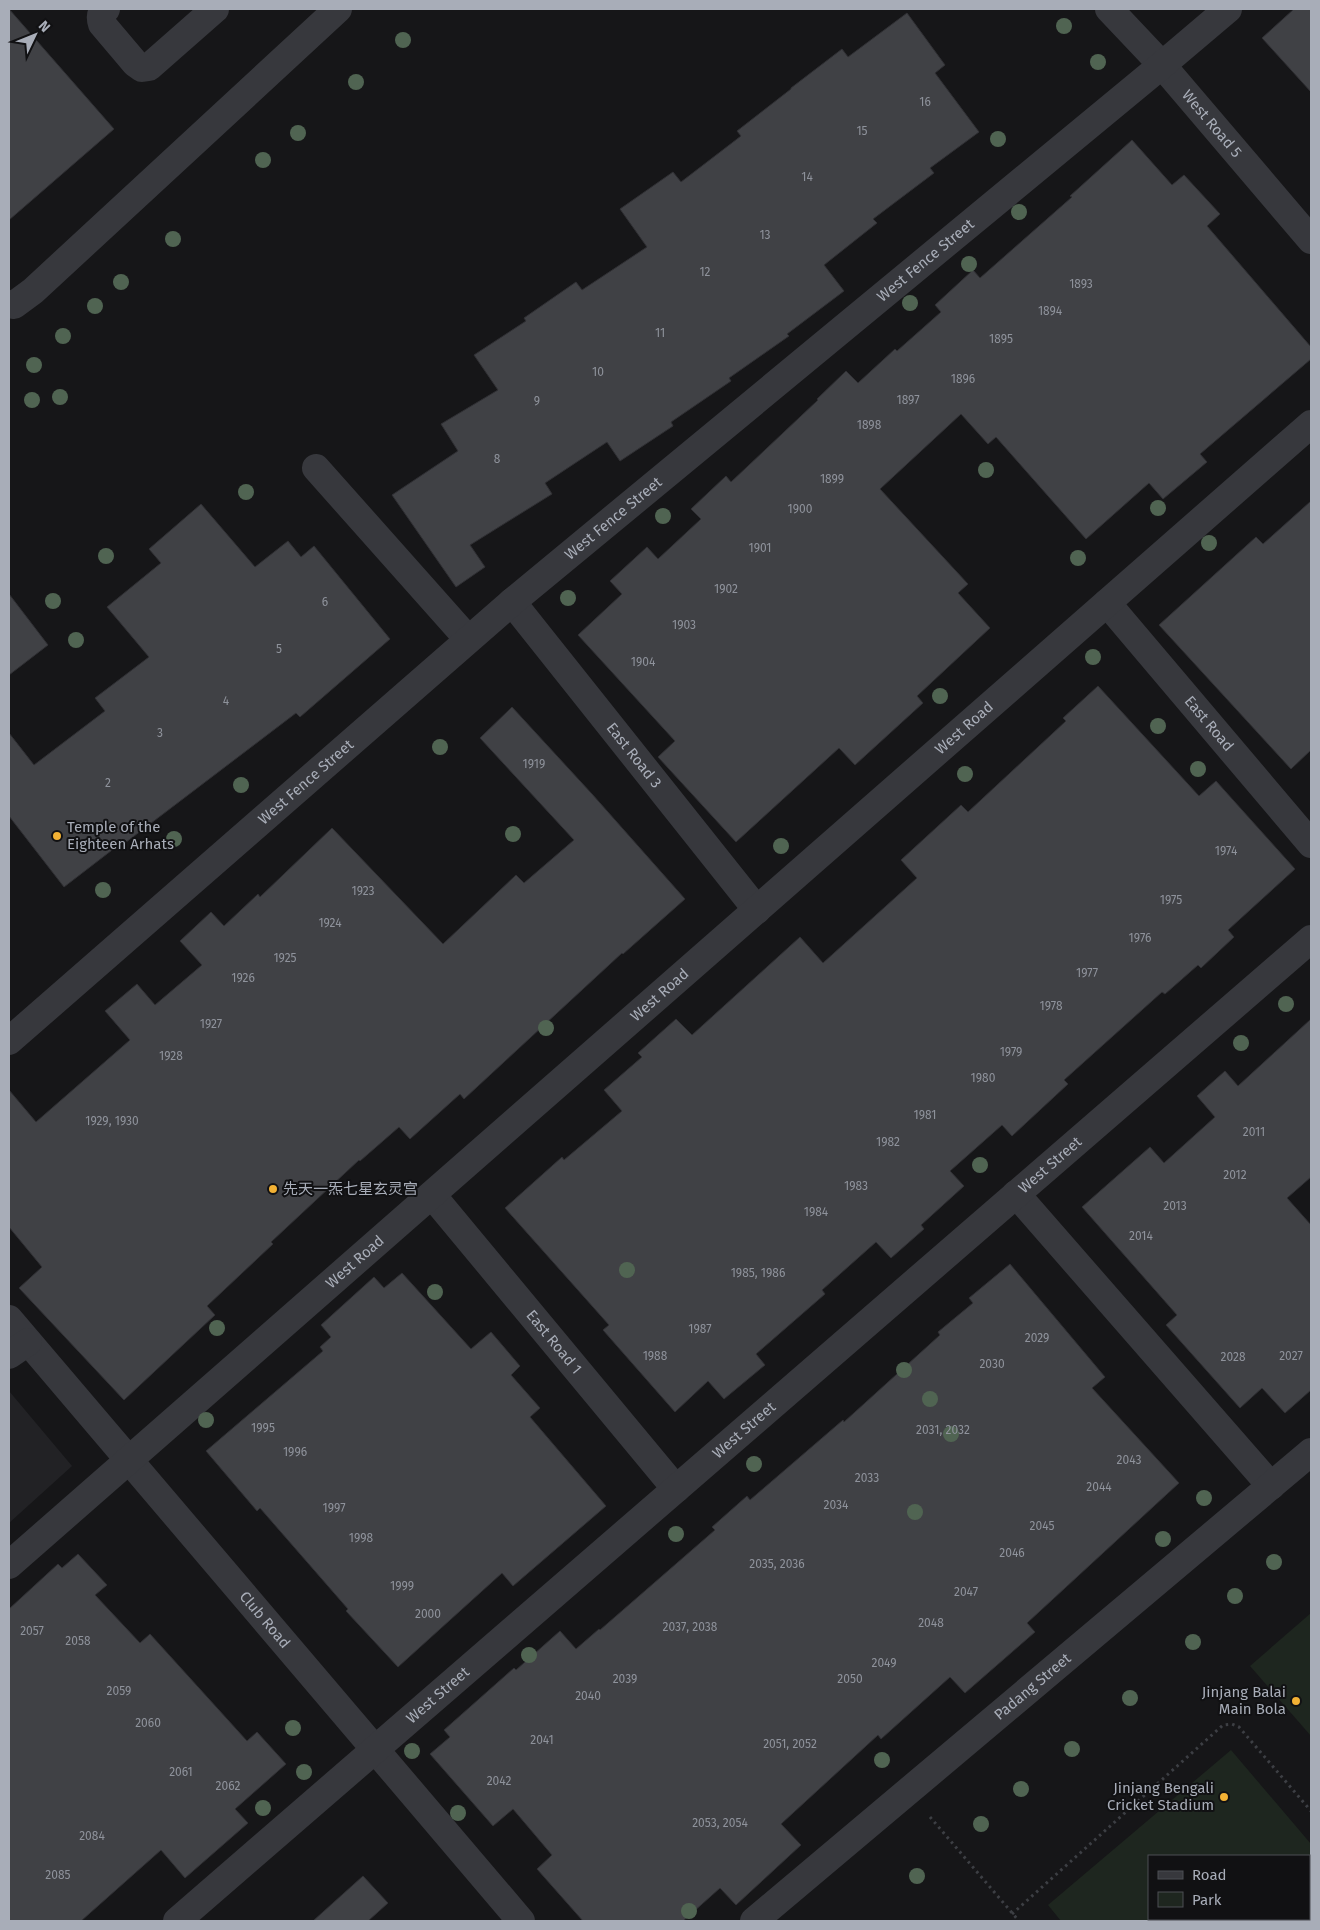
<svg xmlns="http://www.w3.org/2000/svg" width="1320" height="1930" font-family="'Fira Sans','Noto Sans SC',sans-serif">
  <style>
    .built { fill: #222225 }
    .green { fill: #1e261f; fill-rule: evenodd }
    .building { fill: #404145; stroke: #303034 }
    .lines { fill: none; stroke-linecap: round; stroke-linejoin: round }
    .path { stroke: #3d3f44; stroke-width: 3; stroke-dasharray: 2.5 4; stroke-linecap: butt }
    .minor { stroke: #37383d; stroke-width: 28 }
    .tree { fill: #506452 }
    .poi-dot { fill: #f2b134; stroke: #111113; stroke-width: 2 }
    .labels { text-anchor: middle; stroke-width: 4; stroke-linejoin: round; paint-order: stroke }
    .number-label { font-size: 12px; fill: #8e929b }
    .street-label { font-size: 15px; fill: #a8adb8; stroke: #111113 }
    .poi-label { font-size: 15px; fill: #a8adb8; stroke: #111113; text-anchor: start }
  </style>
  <rect width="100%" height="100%" fill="#161618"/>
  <polygon class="built" points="9,1391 72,1466 9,1523"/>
  <g class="green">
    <polygon points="1311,1613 1311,1736 1250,1666"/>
    <path d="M1231,1750L1311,1844V1921H1061L1048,1905ZM1149,1856H1309V1919H1149Z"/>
  </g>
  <g class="building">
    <polygon points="9,9 114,129 9,220"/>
    <polygon points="1294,9 1311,9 1311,92 1262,38"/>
    <polygon points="907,13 945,65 935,73 979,132 930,168 934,173 873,219 877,223 824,265 844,291 787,334 789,336 729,378 731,381 671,422 673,426 620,461 607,442 545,483 552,494 470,545 485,567 456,587 392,495 458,451 441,424 498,390 474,355 526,321 524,318 576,282 582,290 647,247 620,209 673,172 681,182 741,136 737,131 791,89 791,88 842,49 848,57"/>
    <polygon points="1132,140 1172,185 1184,175 1220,214 1207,226 1311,347 1311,359 1200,454 1207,462 1163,499 1149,483 1086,539 996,437 988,444 961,414 880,489 968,584 958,593 990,628 917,696 923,703 855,765 839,748 736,842 658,757 675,741 578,635 622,594 610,581 647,547 658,559 701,519 691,509 726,476 731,482 818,400 817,399 846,371 858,383 895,349 897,351 941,312 935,305 973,270 980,278 1072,197 1070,196"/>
    <polygon points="1311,501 1311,750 1291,769 1159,625 1256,537 1263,544"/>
    <polygon points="201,504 255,567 288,541 301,557 314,546 390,639 300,717 296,713 117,849 116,847 64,887 9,816 9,733 34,765 105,711 95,698 149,657 107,607 161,563 149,549"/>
    <polygon points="9,594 48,645 9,675"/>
    <polygon points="1098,686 1199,796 1216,781 1295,869 1228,930 1234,937 1201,968 1198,965 1165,994 1162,992 1064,1080 1068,1084 1012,1136 1002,1125 950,1171 964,1186 921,1225 924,1229 891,1258 876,1242 822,1290 825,1294 756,1354 765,1365 724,1399 708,1381 675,1412 603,1330 609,1325 505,1208 562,1157 564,1160 622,1111 604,1090 642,1057 638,1053 676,1019 692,1035 800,937 823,963 917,878 901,860 961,805 968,812 1066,721 1063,718"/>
    <polygon points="512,707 592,794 685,899 623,954 622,953 464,1099 460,1094 410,1139 399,1127 360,1161 359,1160 271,1242 273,1244 207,1306 215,1315 124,1400 19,1288 42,1267 9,1227 9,1090 36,1122 130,1040 105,1011 137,984 155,1005 202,965 180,941 211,912 224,926 258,894 260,897 332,828 443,944 516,875 524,883 574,840 480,738"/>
    <polygon points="1311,1019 1311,1177 1287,1198 1311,1225 1311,1390 1285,1413 1262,1388 1240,1408 1166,1325 1177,1315 1082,1207 1150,1147 1164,1163 1215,1117 1197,1096 1225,1071 1238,1086"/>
    <polygon points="1010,1264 1105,1377 1092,1388 1179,1483 1027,1623 1035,1632 965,1693 950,1677 881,1739 878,1735 781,1824 801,1845 736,1905 720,1888 683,1921 583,1921 537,1869 552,1855 513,1809 493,1826 430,1754 450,1737 444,1730 514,1668 516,1670 560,1631 576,1649 599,1629 600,1630 715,1530 712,1527 747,1496 750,1500 843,1420 844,1422 940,1335 938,1332 973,1303 969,1298"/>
    <polygon points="402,1273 471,1349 491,1332 520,1366 511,1375 540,1408 530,1417 606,1506 513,1586 502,1573 398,1667 346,1611 348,1609 260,1508 257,1511 206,1451 323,1351 320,1347 331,1337 321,1325 374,1277 384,1288"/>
    <polygon points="78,1554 107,1585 95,1595 140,1643 150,1634 247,1741 257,1732 286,1764 235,1809 248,1823 185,1878 161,1850 81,1921 9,1921 9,1609 58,1564 62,1568"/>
    <polygon points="363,1876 388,1903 368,1921 313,1921"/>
  </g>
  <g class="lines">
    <g class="path">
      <polyline points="930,1817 1019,1921"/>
      <polyline points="1012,1914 1223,1725 1232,1724 1239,1727 1311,1811"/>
    </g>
    <g class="minor">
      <path d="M106,9C100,13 100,18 102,24L135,63L142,68L149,67L215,9"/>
      <path id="s1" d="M1109,9L1162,65L1311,240"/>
      <polyline points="9,304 14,305 33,291 338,9"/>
      <polyline points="316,468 468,639"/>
      <path id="s2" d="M512,602L757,910"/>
      <path id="s3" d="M1107,603L1311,844"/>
      <path id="s4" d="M9,1041L512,602L1162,65L1228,9"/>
      <polyline points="1016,1194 1271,1486"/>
      <path id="s5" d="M432,1195L676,1489"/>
      <path id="s6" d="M9,1319L521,1921"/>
      <polyline points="9,1355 28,1342"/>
      <path id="s7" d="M9,1565L1311,424"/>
      <path id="s8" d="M177,1921L1311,939"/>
      <path id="s9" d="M754,1921L1311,1452"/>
    </g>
  </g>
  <g class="tree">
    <circle cx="1064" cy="26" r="8"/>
    <circle cx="403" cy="40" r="8"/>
    <circle cx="1098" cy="62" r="8"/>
    <circle cx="356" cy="82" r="8"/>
    <circle cx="298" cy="133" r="8"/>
    <circle cx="998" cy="139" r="8"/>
    <circle cx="263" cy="160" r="8"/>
    <circle cx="1019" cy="212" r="8"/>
    <circle cx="173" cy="239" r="8"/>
    <circle cx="969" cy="264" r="8"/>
    <circle cx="121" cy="282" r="8"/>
    <circle cx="910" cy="303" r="8"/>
    <circle cx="95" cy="306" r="8"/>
    <circle cx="63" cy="336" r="8"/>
    <circle cx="34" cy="365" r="8"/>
    <circle cx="60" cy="397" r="8"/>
    <circle cx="32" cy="400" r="8"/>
    <circle cx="986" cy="470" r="8"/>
    <circle cx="246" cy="492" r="8"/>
    <circle cx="1158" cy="508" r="8"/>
    <circle cx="663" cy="516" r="8"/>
    <circle cx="1209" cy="543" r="8"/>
    <circle cx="106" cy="556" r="8"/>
    <circle cx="1078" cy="558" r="8"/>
    <circle cx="568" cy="598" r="8"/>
    <circle cx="53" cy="601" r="8"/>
    <circle cx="76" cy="640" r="8"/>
    <circle cx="1093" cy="657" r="8"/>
    <circle cx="940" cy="696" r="8"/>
    <circle cx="1158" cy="726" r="8"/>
    <circle cx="440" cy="747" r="8"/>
    <circle cx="1198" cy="769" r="8"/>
    <circle cx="965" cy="774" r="8"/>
    <circle cx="241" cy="785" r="8"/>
    <circle cx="513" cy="834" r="8"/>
    <circle cx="174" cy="839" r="8"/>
    <circle cx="781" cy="846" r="8"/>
    <circle cx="103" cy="890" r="8"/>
    <circle cx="1286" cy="1004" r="8"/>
    <circle cx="546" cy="1028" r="8"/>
    <circle cx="1241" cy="1043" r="8"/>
    <circle cx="980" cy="1165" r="8"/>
    <circle cx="627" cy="1270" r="8"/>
    <circle cx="435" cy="1292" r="8"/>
    <circle cx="217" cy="1328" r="8"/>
    <circle cx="904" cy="1370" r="8"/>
    <circle cx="930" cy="1399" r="8"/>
    <circle cx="206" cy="1420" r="8"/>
    <circle cx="951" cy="1434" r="8"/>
    <circle cx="754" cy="1464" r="8"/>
    <circle cx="1204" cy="1498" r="8"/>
    <circle cx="915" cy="1512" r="8"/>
    <circle cx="676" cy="1534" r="8"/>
    <circle cx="1163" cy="1539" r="8"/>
    <circle cx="1274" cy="1562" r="8"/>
    <circle cx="1235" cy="1596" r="8"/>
    <circle cx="1193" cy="1642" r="8"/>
    <circle cx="529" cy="1655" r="8"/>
    <circle cx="1130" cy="1698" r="8"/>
    <circle cx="293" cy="1728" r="8"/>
    <circle cx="1072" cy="1749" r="8"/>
    <circle cx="412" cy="1751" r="8"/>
    <circle cx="882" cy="1760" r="8"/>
    <circle cx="304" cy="1772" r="8"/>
    <circle cx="1021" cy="1789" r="8"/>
    <circle cx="263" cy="1808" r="8"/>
    <circle cx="458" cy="1813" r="8"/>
    <circle cx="981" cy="1824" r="8"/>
    <circle cx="917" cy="1876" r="8"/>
    <circle cx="689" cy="1911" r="8"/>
  </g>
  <g class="poi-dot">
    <circle cx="57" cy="836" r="5"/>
    <circle cx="273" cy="1189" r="5"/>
    <circle cx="1296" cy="1701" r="5"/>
    <circle cx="1224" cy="1797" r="5"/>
  </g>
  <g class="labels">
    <g class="number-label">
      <text x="925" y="106">16</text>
      <text x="862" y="135">15</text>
      <text x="807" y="181">14</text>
      <text x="765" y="239">13</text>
      <text x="705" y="276">12</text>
      <text x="1081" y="288">1893</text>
      <text x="1050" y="315">1894</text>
      <text x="660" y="337">11</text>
      <text x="1001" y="343">1895</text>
      <text x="598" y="376">10</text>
      <text x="963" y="383">1896</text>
      <text x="908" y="404">1897</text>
      <text x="537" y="405">9</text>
      <text x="869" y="429">1898</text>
      <text x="497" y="463">8</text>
      <text x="832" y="483">1899</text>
      <text x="800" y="513">1900</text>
      <text x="760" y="552">1901</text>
      <text x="726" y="593">1902</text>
      <text x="325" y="606">6</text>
      <text x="684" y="629">1903</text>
      <text x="279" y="653">5</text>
      <text x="643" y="666">1904</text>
      <text x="226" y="705">4</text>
      <text x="160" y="737">3</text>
      <text x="534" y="768">1919</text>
      <text x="108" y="787">2</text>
      <text x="1226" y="855">1974</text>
      <text x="363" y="895">1923</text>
      <text x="1171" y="904">1975</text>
      <text x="330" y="927">1924</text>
      <text x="1140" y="942">1976</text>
      <text x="285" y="962">1925</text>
      <text x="1087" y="977">1977</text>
      <text x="243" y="982">1926</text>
      <text x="1051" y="1010">1978</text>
      <text x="211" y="1028">1927</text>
      <text x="1011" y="1056">1979</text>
      <text x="171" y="1060">1928</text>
      <text x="983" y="1082">1980</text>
      <text x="925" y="1119">1981</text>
      <text x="112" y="1125">1929, 1930</text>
      <text x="1254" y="1136">2011</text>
      <text x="888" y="1146">1982</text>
      <text x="1235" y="1179">2012</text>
      <text x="856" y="1190">1983</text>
      <text x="1175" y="1210">2013</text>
      <text x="816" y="1216">1984</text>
      <text x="1141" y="1240">2014</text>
      <text x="758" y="1277">1985, 1986</text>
      <text x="700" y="1333">1987</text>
      <text x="1037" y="1342">2029</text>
      <text x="655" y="1360">1988</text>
      <text x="1291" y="1360">2027</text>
      <text x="1233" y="1361">2028</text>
      <text x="992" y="1368">2030</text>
      <text x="263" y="1432">1995</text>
      <text x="943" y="1434">2031, 2032</text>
      <text x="295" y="1456">1996</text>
      <text x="1129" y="1464">2043</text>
      <text x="867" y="1482">2033</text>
      <text x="1099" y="1491">2044</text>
      <text x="836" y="1509">2034</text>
      <text x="334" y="1512">1997</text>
      <text x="1042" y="1530">2045</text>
      <text x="361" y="1542">1998</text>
      <text x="1012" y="1557">2046</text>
      <text x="777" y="1568">2035, 2036</text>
      <text x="402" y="1590">1999</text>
      <text x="966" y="1596">2047</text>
      <text x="428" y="1618">2000</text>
      <text x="931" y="1627">2048</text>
      <text x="690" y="1631">2037, 2038</text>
      <text x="32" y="1635">2057</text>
      <text x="78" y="1645">2058</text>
      <text x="884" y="1667">2049</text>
      <text x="625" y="1683">2039</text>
      <text x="850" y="1683">2050</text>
      <text x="119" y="1695">2059</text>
      <text x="588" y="1700">2040</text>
      <text x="148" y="1727">2060</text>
      <text x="542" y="1744">2041</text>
      <text x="790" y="1748">2051, 2052</text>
      <text x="181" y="1776">2061</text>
      <text x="499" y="1785">2042</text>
      <text x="228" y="1790">2062</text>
      <text x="720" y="1827">2053, 2054</text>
      <text x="92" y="1840">2084</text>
      <text x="58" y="1879">2085</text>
    </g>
    <g class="street-label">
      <text dy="5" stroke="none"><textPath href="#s1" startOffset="154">West Road 5</textPath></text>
      <text dy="5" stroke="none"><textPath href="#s4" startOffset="1204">West Fence Street</textPath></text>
      <text dy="5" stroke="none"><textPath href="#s4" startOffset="799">West Fence Street</textPath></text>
      <text dy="5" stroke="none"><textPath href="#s3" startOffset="158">East Road</textPath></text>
      <text dy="5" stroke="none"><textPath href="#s7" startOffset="1270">West Road</textPath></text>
      <text dy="5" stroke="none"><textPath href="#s2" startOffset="196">East Road 3</textPath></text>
      <text dy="5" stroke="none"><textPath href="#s4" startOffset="394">West Fence Street</textPath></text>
      <text dy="5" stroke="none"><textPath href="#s7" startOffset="865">West Road</textPath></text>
      <text dy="5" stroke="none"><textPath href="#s8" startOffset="1155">West Street</textPath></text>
      <text dy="5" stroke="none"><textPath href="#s7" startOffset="460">West Road</textPath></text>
      <text dy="5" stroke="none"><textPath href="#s5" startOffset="191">East Road 1</textPath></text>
      <text dy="5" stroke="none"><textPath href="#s8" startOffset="750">West Street</textPath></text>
      <text dy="5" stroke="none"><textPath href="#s6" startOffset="395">Club Road</textPath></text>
      <text dy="5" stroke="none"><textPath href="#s9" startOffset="364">Padang Street</textPath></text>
      <text dy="5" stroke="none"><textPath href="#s8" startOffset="345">West Street</textPath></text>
    </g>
    <g class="poi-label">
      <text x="67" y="832">Temple of the<tspan x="67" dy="17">Eighteen Arhats</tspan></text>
      <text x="283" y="1194">先天一炁七星玄灵宫</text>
      <text x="1286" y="1697" text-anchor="end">Jinjang Balai<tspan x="1286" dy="17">Main Bola</tspan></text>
      <text x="1214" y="1793" text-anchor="end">Jinjang Bengali<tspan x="1214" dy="17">Cricket Stadium</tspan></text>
    </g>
  </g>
  <rect width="1320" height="1930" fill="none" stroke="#a8adb8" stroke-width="20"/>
  <rect x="1148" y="1855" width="162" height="65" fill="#111113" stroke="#4d4f55"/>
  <rect x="1158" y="1871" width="25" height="8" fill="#37383d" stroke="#4d4f55"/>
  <text x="1192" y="1880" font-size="15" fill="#a8adb8">Road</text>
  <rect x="1158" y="1892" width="25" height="15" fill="#1e261f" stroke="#4d4f55"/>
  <text x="1192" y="1905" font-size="15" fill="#a8adb8">Park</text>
  <g transform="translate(35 35) rotate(47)" stroke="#111113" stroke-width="4" paint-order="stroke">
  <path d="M0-4L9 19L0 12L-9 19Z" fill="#a8adb8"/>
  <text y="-8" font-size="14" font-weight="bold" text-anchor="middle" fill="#a8adb8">N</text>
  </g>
</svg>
